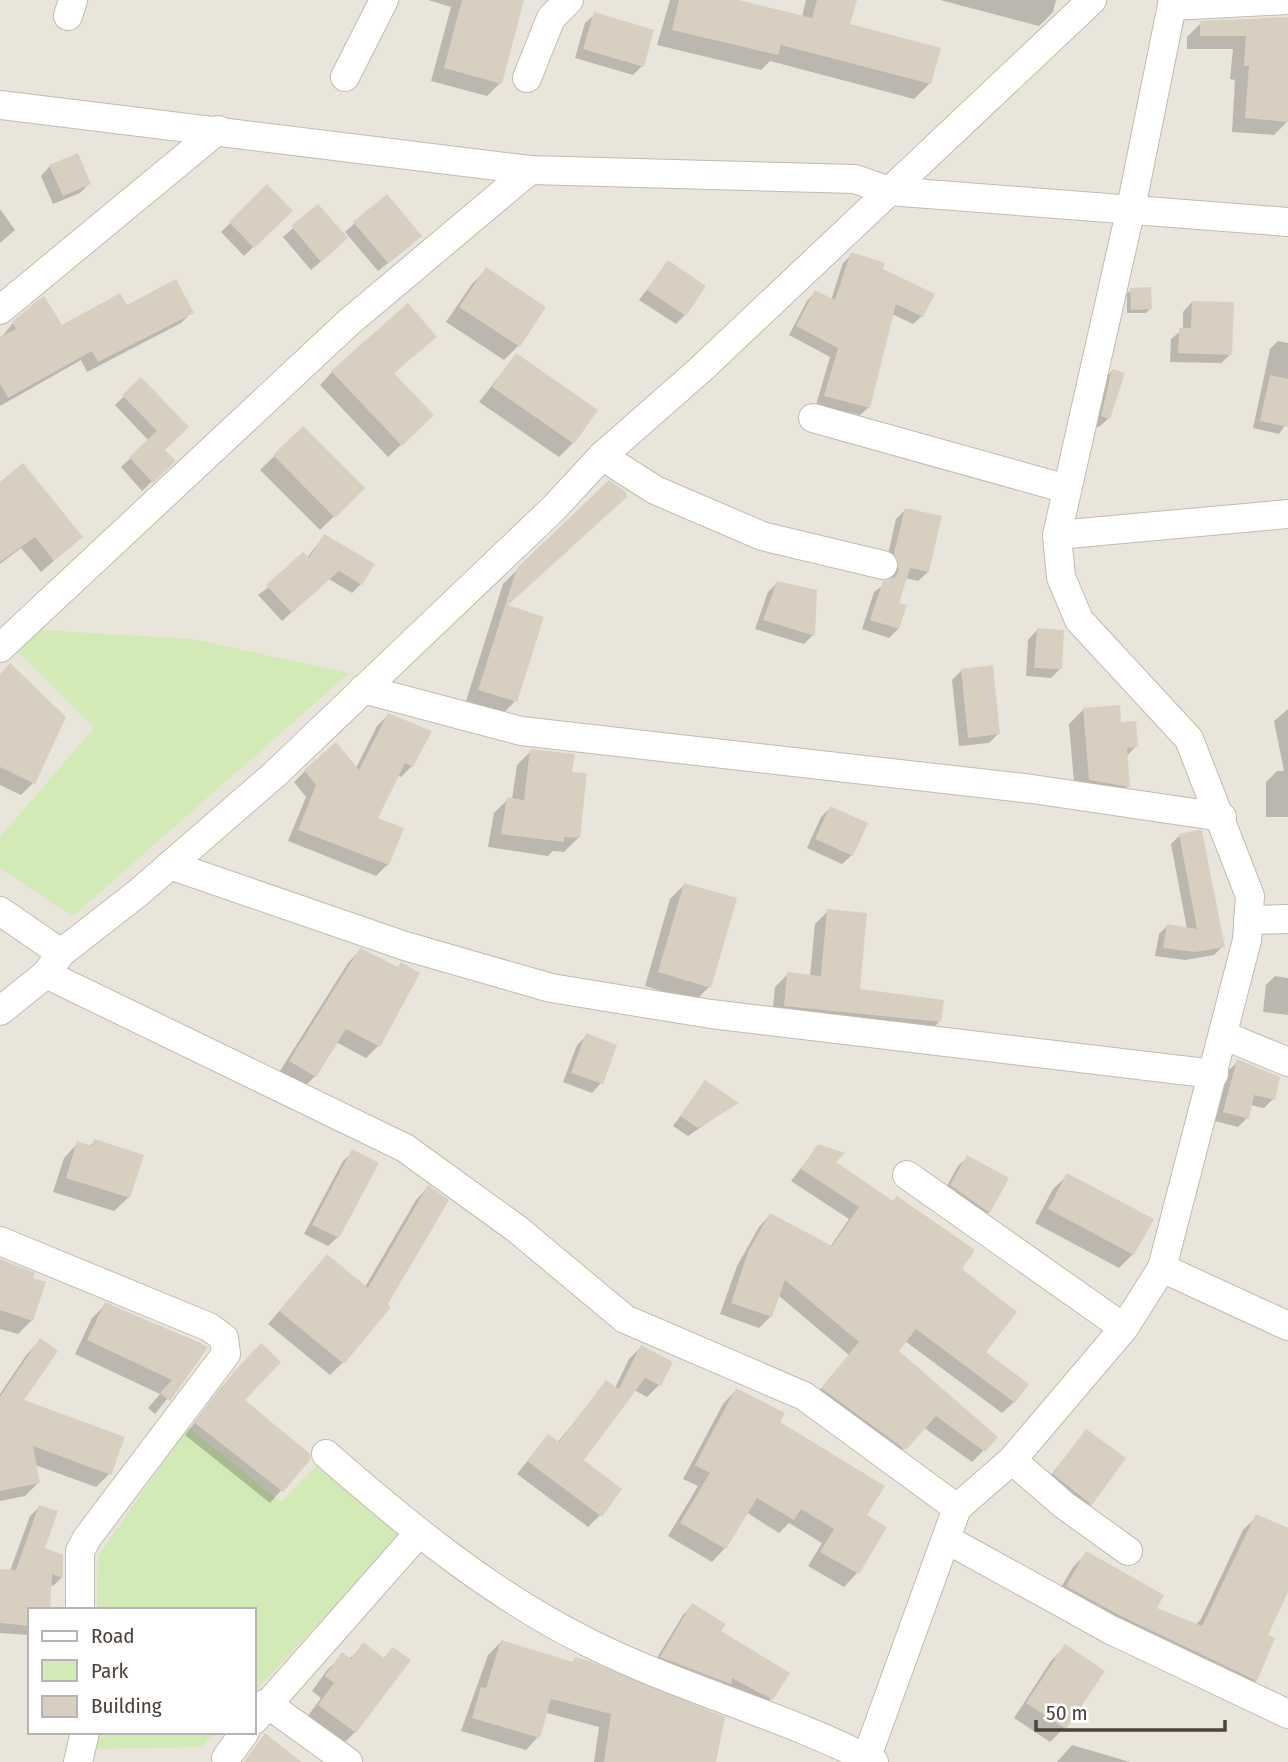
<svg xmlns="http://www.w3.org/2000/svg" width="1288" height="1762" font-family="'Fira Sans Condensed',sans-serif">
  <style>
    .residential { fill: #eae5da; fill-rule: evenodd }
    .green { fill: #d2eab5 }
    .shadow { fill: #0003 }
    .building { fill: #d8cfc1 }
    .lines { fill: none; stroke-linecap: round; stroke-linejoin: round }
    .minor-casing { stroke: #c2bbae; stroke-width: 30 }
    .minor { stroke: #fff; stroke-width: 28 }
  </style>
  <rect width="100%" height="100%" fill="#f6f3ec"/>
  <path class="residential" d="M0,0H1288V1762H0ZM30,1610H254V1732H30Z"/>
  <g class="green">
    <polygon points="39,630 192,639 349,673 73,916 0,868 0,837 94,728 17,651"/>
    <polygon points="188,1427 281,1502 321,1461 406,1531 254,1692 254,1610 97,1610 98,1556"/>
    <polygon points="95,1732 215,1732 201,1747 95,1749"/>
  </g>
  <g class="shadow">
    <polygon points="428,0 523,0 500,83 487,96 431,81 451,7"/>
    <polygon points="670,0 732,0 802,17 806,0 855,0 848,25 930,83 914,99 770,61 761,70 657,45"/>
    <polygon points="940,0 1056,0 1053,12 1039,26"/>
    <polygon points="595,14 642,66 633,75 575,58 585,23"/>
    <polygon points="1288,18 1288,121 1274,135 1232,132 1235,80 1230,79 1233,49 1187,49 1187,37 1201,23"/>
    <polygon points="50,166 89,184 80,193 53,204 41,176"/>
    <polygon points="267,187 290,211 244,256 221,232"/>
    <polygon points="318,206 337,248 311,270 283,237"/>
    <polygon points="0,209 15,230 0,243"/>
    <polygon points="355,223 411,245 378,271 345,232"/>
    <polygon points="852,254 881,269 922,316 913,324 892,314 869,407 860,415 816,405 830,357 789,335 807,301 815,292 831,300 843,263"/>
    <polygon points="668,262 685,315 676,324 639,300"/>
    <polygon points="486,270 518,346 504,360 446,322 472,284"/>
    <polygon points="1131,290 1150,309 1146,313 1127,313 1127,294"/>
    <polygon points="1192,302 1231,354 1221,363 1170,362 1171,339 1183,329 1183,312"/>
    <polygon points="126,308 192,312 181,323 87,372 81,360 0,406 0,339 13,323 61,327"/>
    <polygon points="435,337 393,374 419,428 388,457 320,385 332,372"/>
    <polygon points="1278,341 1288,343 1288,421 1279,434 1253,428 1270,349"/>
    <polygon points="516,355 573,443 559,457 479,402"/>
    <polygon points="1112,371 1109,418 1099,427 1093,425 1103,380"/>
    <polygon points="141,380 163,450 173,461 142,491 121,467 149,441 115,405"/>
    <polygon points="303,428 363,488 320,530 260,470"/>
    <polygon points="0,484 81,537 41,572 21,548 0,564"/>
    <polygon points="905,510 928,572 918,581 905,578 897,604 898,629 889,638 862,629 874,592 891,580 886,563 896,519"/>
    <polygon points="324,536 361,584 352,593 329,579 282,621 258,595 306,559"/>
    <polygon points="518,569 506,606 515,701 501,716 465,704 503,584"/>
    <polygon points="777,583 813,635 804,644 755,629 768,592"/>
    <polygon points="1037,630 1060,669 1051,678 1026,676 1028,640"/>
    <polygon points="961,671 998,734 989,743 959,746 952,680"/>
    <polygon points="0,676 33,783 21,795 0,785"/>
    <polygon points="1288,709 1288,817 1266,817 1266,782 1277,771 1284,771 1274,721"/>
    <polygon points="1083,710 1119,724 1136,746 1126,757 1128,786 1114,800 1075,794 1069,724"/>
    <polygon points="388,715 412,766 401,777 397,775 375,819 388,864 376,876 288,841 306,797 294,782 305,771 356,768 377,726"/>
    <polygon points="531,751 570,773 578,838 564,852 553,851 548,856 488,847 494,813 508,799 512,799 517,765"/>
    <polygon points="830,808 852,855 842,864 807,848 821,817"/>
    <polygon points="1179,836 1223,946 1214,955 1185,960 1155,956 1159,934 1167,926 1187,929 1171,844"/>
    <polygon points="684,885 709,987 695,1001 645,986 670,899"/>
    <polygon points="828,911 858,991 940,1021 927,1034 772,1018 775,987 788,974 810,976 815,924"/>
    <polygon points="360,950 378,1046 366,1058 336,1042 315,1076 302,1089 278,1074 348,963"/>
    <polygon points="1275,976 1288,978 1288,1015 1263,1012 1266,985"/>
    <polygon points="587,1035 615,1046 601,1083 592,1093 563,1082 577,1045"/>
    <polygon points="1238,1061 1273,1099 1264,1108 1250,1105 1247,1118 1238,1127 1215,1121 1229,1070"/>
    <polygon points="705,1082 736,1103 688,1136 673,1126"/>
    <polygon points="95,1141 129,1197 114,1211 53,1192 64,1158 78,1143 89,1147"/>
    <polygon points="818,1146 833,1163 960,1270 984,1352 1014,1402 1002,1413 905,1341 896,1351 984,1450 972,1462 923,1427 893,1460 811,1400 849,1355 778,1295 771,1316 759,1328 720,1314 737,1266 759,1227 770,1215 830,1247 849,1219 791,1181"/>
    <polygon points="353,1152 338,1237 328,1246 304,1234 343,1161"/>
    <polygon points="968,1157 1007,1179 989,1212 980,1221 942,1195 958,1166"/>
    <polygon points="1068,1175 1133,1254 1119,1268 1035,1223 1053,1189"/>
    <polygon points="428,1187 342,1363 330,1375 268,1324 327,1256 365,1287 416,1200"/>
    <polygon points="0,1261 32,1320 18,1334 0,1329"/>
    <polygon points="106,1304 200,1343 206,1350 155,1414 148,1408 160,1394 75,1354 92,1318"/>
    <polygon points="41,1340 22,1401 109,1474 96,1487 35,1465 38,1483 25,1496 0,1501 0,1394 27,1354"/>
    <polygon points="261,1345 242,1401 309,1459 270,1503 185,1435 221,1388"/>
    <polygon points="641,1347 659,1385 647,1397 634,1390 581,1461 600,1515 588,1527 517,1474 548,1436 557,1443 607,1382 615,1388 629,1359"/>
    <polygon points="736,1390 778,1423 865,1516 885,1528 857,1573 844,1587 808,1566 822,1543 789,1523 779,1533 746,1512 725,1548 712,1562 668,1536 698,1486 683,1479 723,1404"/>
    <polygon points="1086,1431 1091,1504 1077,1518 1040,1489"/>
    <polygon points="39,1507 43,1549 62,1577 53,1586 50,1585 30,1610 30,1635 0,1633 0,1571 10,1571 30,1516"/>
    <polygon points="1257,1516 1288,1530 1288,1588 1266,1636 1256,1680 1242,1694 1053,1601 1073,1567 1087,1553 1154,1609 1195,1626 1201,1619 1243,1530"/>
    <polygon points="692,1606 719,1632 771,1699 762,1708 652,1666 683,1615"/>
    <polygon points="501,1642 571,1663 575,1659 715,1762 594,1762 599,1727 547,1713 538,1737 526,1750 461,1731 488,1655"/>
    <polygon points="364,1645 383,1659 393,1649 355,1732 341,1746 305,1720 321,1698 312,1691 328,1669 343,1655 349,1659"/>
    <polygon points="1065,1647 1064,1728 1050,1742 1014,1718 1051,1661"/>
    <polygon points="1072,1745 1130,1762 1057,1762"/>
  </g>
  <g class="building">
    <polygon points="462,0 524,0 502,84 444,68"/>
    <polygon points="679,0 739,0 812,18 817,0 857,0 850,24 941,48 931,84 781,45 778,55 672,30"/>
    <polygon points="594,12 654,30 644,67 583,49"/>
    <polygon points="1288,17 1288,122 1245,118 1249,66 1244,66 1246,36 1200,36 1200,21"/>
    <polygon points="78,153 91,184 63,196 49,165"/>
    <polygon points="267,184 293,211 254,248 229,222"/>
    <polygon points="387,194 422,236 388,263 353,222"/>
    <polygon points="318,204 348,238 321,262 291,226"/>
    <polygon points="851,252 885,263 883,269 935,294 923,317 896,304 870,408 824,396 838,348 796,326 815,290 835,300"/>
    <polygon points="668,260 706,286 686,316 647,290"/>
    <polygon points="486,267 546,307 520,347 459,307"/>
    <polygon points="176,279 194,313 98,362 92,351 8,398 0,383 0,337 16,329 12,322 39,299 44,296 62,325 120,293 127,305"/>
    <polygon points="1151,287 1152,309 1131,310 1130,288"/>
    <polygon points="1192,301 1234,302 1232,355 1178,353 1179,328 1191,328"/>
    <polygon points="408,303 437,337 394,373 434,415 402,446 331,371"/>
    <polygon points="516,353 598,410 574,444 492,387"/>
    <polygon points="1112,369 1125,373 1110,419 1101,416"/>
    <polygon points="1270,375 1288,379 1288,427 1260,421"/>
    <polygon points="141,377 189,427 165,450 176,461 153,483 129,457 157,431 122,395"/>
    <polygon points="303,426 365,488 335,518 273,455"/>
    <polygon points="23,463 83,537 54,561 35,537 0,562 0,482"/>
    <polygon points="609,480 625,491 627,497 508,605 544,617 517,702 478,690 517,568"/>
    <polygon points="905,508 942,516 929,572 910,568 899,603 907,605 899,629 870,620 883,581 895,577 899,570 894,553"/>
    <polygon points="324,534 375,564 362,585 339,571 292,613 266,585 303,552 309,558"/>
    <polygon points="777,581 817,590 815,636 763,620"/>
    <polygon points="1037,628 1064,630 1062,669 1034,668"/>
    <polygon points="10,663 66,717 35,784 0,767 0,674"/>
    <polygon points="993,665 1000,734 968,738 961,669"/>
    <polygon points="1120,705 1121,722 1136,721 1138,747 1127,748 1130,787 1089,780 1083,708"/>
    <polygon points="388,713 432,731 413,767 405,763 378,818 404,828 389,865 298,830 316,785 304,770 336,742 359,770"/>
    <polygon points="530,749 575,754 572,772 587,773 580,838 564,837 564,842 501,834 507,797 524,800"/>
    <polygon points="830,806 868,823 853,856 815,839"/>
    <polygon points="1198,830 1202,831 1225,947 1195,952 1163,948 1167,924 1197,929 1179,834"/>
    <polygon points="684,883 737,898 711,988 658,972"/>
    <polygon points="827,909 867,913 860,989 944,1000 941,1022 784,1006 787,972 821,976"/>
    <polygon points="360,948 398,967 401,962 420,973 380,1047 346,1029 316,1077 289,1061"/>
    <polygon points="586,1033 617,1045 603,1084 571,1073"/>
    <polygon points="1237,1059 1280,1077 1275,1100 1254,1095 1249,1119 1223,1112"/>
    <polygon points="705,1080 739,1103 698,1128 680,1116"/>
    <polygon points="94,1139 144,1155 130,1198 66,1178 77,1141 92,1146"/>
    <polygon points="818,1144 845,1153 836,1162 893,1201 897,1196 975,1250 962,1269 1017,1312 986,1352 1029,1384 1015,1403 916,1329 899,1351 998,1437 985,1452 936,1416 906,1450 821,1388 859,1342 785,1280 772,1317 731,1303 748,1252 770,1213 832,1246 859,1207 801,1169"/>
    <polygon points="352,1149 379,1163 339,1238 312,1225"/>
    <polygon points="967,1155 1009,1178 990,1213 950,1185"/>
    <polygon points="1067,1173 1154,1219 1134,1255 1048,1209"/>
    <polygon points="428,1185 449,1200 388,1304 391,1307 344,1364 279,1311 327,1254 368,1288"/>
    <polygon points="0,1259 35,1273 33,1278 46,1282 33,1321 0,1310"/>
    <polygon points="105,1302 208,1347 170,1401 160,1393 172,1380 87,1340"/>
    <polygon points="40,1338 58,1351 24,1400 125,1437 111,1475 33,1446 40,1483 0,1491 0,1397"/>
    <polygon points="261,1343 281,1362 245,1400 310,1454 310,1460 283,1492 195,1423 232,1374"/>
    <polygon points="641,1345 673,1362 661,1386 645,1378 584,1460 622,1489 602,1517 527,1461 548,1434 559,1442 606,1380 619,1389"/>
    <polygon points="736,1388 785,1413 780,1422 885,1486 867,1515 887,1527 859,1574 820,1552 834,1529 801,1509 794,1520 757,1498 726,1549 680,1523 710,1473 695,1465"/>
    <polygon points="1086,1429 1126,1458 1092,1505 1053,1474"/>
    <polygon points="39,1505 58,1511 45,1548 63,1555 63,1578 52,1574 50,1610 30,1610 30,1626 0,1623 0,1569 16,1570"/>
    <polygon points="1256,1514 1288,1528 1288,1592 1268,1635 1275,1638 1257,1681 1119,1615 1066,1586 1086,1551 1164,1595 1157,1608 1202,1626"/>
    <polygon points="692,1603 726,1624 721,1631 790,1673 773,1700 732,1678 731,1684 660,1657"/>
    <polygon points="501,1640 573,1662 575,1657 586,1660 725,1717 716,1762 604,1762 611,1714 551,1699 540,1738 472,1718 481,1687 486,1688"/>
    <polygon points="363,1642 384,1658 393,1647 411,1660 356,1733 318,1705 334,1683 325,1676 342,1652 351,1659"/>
    <polygon points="1065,1644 1105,1671 1066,1729 1026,1703"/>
    <polygon points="265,1733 301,1762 244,1762"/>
  </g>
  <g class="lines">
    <defs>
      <g id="minor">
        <polyline points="1172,6 1288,0"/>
        <polyline points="68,16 73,0"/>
        <polyline points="345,77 384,0"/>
        <polyline points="527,78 551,18 569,0"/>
        <polyline points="0,105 530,170 855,179 889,191 1288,222"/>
        <polyline points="0,310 218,130"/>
        <polyline points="813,418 1067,489"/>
        <polyline points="602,456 655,490 762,536 883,565"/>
        <polyline points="1057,535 1288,514"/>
        <polyline points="0,648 349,322 530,170"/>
        <polyline points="363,689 521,731 1032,789 1222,817"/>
        <polyline points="170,865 405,946 551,988 711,1014 1214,1074"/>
        <polyline points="0,911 61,953"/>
        <polyline points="1248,920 1288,919"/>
        <polyline points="46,974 405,1148 517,1229 625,1319 804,1396 957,1508"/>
        <polyline points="0,1011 46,974 61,953 138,893 275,774 555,507 602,456 700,370 1092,0"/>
        <polyline points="1223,1035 1288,1062"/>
        <polyline points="907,1175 1124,1328"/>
        <polyline points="0,1241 209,1327 224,1338 226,1354 87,1538 80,1551 80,1610"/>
        <polyline points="1162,1268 1288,1326"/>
        <path d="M326,1454C407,1525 492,1595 589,1643C681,1689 783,1715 874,1762"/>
        <polyline points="1012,1460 1064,1505 1128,1551"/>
        <polyline points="946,1539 1111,1630 1288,1714"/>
        <polyline points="266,1703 348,1762"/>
        <polyline points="254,1720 418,1534"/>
        <polyline points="226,1758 245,1732"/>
        <polyline points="78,1762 85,1732"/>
        <polyline points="865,1762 957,1508 1012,1460 1124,1328 1162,1268 1247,940 1250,896 1189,739 1079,620 1061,577 1057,535 1131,208 1173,0"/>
      </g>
    </defs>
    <use href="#minor" class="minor-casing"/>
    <use href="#minor" class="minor"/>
  </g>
  <rect x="28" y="1608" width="228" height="126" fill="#ffffff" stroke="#b7b4b0" stroke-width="2"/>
  <rect x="42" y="1631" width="35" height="10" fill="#ffffff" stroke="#b7b4b0" stroke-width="2"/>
  <text x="91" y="1643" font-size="21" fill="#4b4439">Road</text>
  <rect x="42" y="1660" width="35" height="21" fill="#d2eab5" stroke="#b7b4b0" stroke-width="2"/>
  <text x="91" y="1678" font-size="21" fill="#4b4439">Park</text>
  <rect x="42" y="1696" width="35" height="21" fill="#d8cfc1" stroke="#b7b4b0" stroke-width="2"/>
  <text x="91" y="1713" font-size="21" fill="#4b4439">Building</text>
  <path d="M1036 1720v10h189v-10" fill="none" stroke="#4b4439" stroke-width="3.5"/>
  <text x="1046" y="1720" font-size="21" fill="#4b4439" stroke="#ffffff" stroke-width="5" paint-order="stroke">50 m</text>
</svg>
